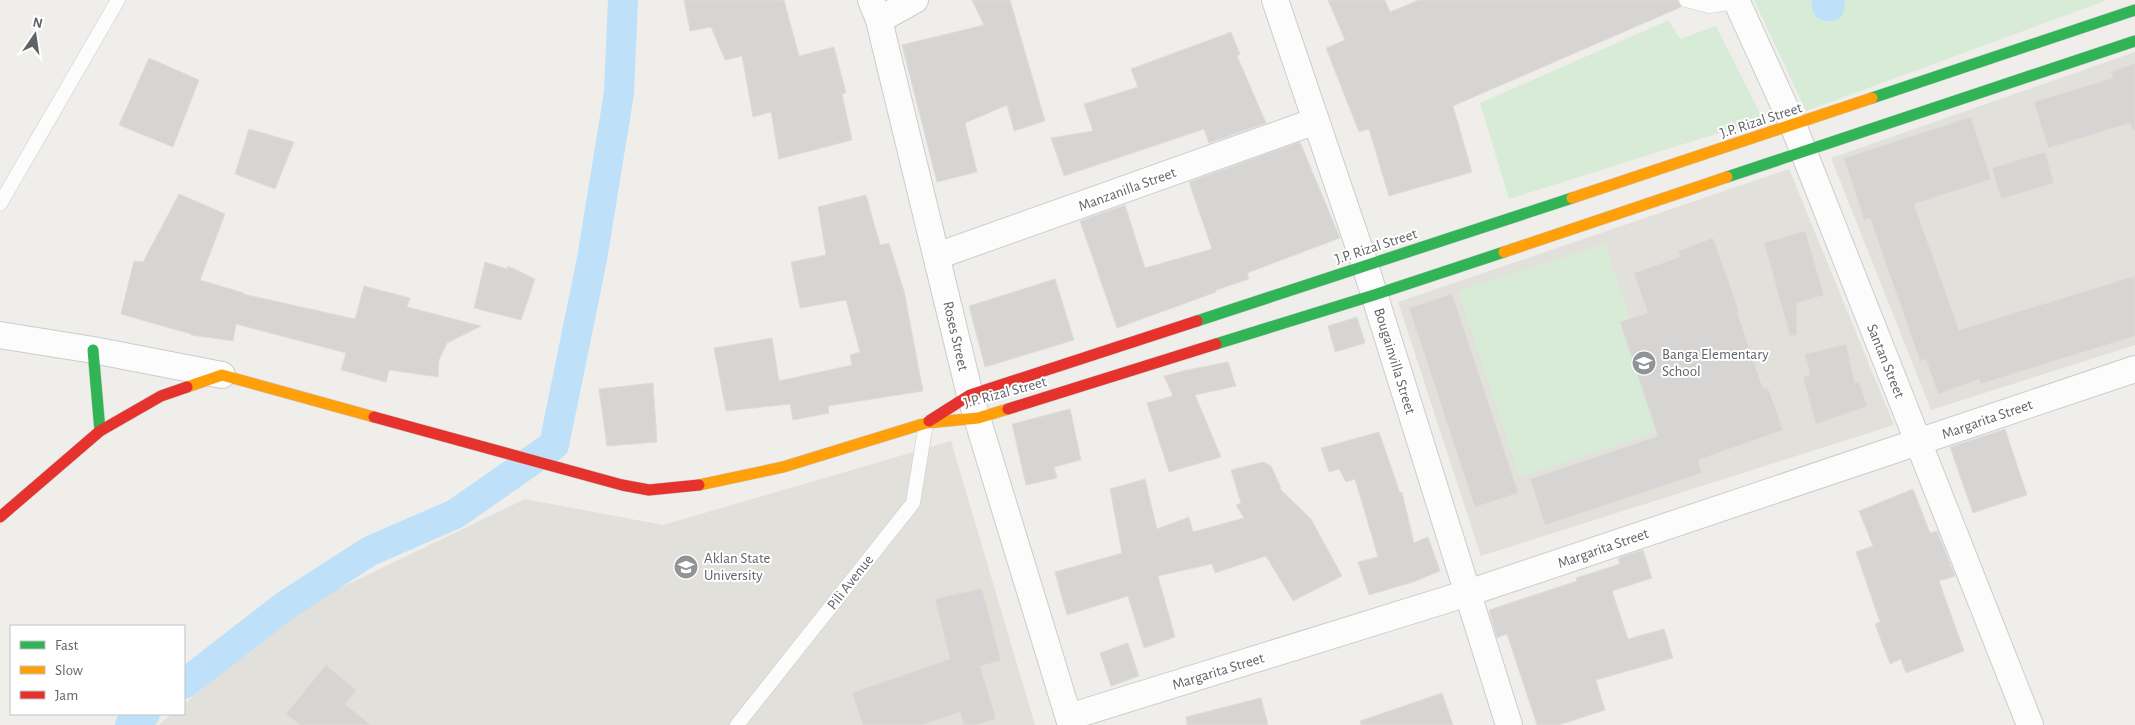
<svg xmlns="http://www.w3.org/2000/svg" width="2135" height="725" font-family="'Alegreya Sans',sans-serif">
  <style>
    .education { fill: #e2e0da }
    .green { fill: #d8ebd6 }
    .water { fill: #bfe0f9 }
    .lines { fill: none; stroke-linecap: round; stroke-linejoin: round }
    .canal { stroke: #bfe0f9; stroke-width: 30 }
    .building { fill: #d6d5d3; stroke: #deddd9 }
    .lane-casing { stroke: #cbcccc; stroke-width: 15 }
    .street-casing { stroke: #cbcccc; stroke-width: 28 }
    .fast-casing { stroke: #cacacb; stroke-width: 12 }
    .slow-casing { stroke: #cacacb; stroke-width: 12 }
    .jam-casing { stroke: #cacacb; stroke-width: 12 }
    .lane { stroke: #fdfcfc; stroke-width: 14 }
    .street { stroke: #fdfcfc; stroke-width: 26 }
    .fast { stroke: #30b455; stroke-width: 11 }
    .slow { stroke: #ff9f0a; stroke-width: 11 }
    .jam { stroke: #e5322d; stroke-width: 11 }
    .labels { text-anchor: middle; stroke-width: 4; stroke-linejoin: round; paint-order: stroke }
    .street-label { font-size: 15px; fill: #5f6368; stroke: #fff }
    .poi-label { font-size: 15px; fill: #5f6368; stroke: #fff; text-anchor: start }
  </style>
  <rect width="100%" height="100%" fill="#efeeea"/>
  <g class="education">
    <polygon points="2135,52 2135,345 1931,410 1831,158"/>
    <polygon points="1789,169 1894,425 1481,556 1398,302"/>
    <polygon points="951,441 1035,725 158,725 172,714 184,714 184,704 299,608 525,499 663,525"/>
  </g>
  <g class="green">
    <polygon points="1754,0 2107,0 1806,111"/>
    <polygon points="1669,20 1680,39 1716,26 1763,119 1509,199 1480,103"/>
    <polygon points="1605,244 1667,429 1520,477 1458,291"/>
  </g>
  <path class="water" d="M1812,0H1844C1851,28 1807,29 1812,0Z"/>
  <g class="lines">
    <g class="canal">
      <polyline points="184,684 286,605 370,551 455,514 554,445 592,259 619,93 623,0"/>
      <polyline points="130,725 145,714"/>
    </g>
  </g>
  <g class="building">
    <polygon points="684,0 784,0 799,56 834,47 846,93 842,94 852,140 779,159 771,112 753,117 742,56 725,60 711,27 690,31"/>
    <polygon points="972,0 1010,0 1045,121 1014,131 1007,105 965,123 977,172 937,182 902,45 984,25"/>
    <polygon points="1328,0 1385,0 1390,12 1419,0 1677,0 1681,7 1453,106 1472,172 1389,196 1369,129 1359,132 1326,48 1345,40"/>
    <polygon points="1231,32 1240,54 1237,56 1266,123 1209,143 1204,129 1064,176 1051,138 1093,131 1084,104 1138,87 1131,69"/>
    <polygon points="149,58 199,80 173,147 119,125"/>
    <polygon points="2135,63 2135,130 2133,131 2130,123 2048,148 2034,102 2113,78 2111,72"/>
    <polygon points="1971,117 1991,179 1914,204 1959,330 2135,276 2135,336 1980,384 1979,379 1938,394 1926,359 1920,361 1870,218 1864,220 1844,158"/>
    <polygon points="249,129 294,142 275,189 235,174"/>
    <polygon points="1300,142 1340,238 1247,273 1249,279 1216,290 1216,292 1117,328 1080,221 1125,205 1145,268 1212,249 1189,182"/>
    <polygon points="2045,152 2054,183 2001,199 1992,168"/>
    <polygon points="179,194 225,214 200,280 244,293 243,294 355,319 364,286 410,298 407,307 481,326 447,343 439,360 438,377 389,370 386,382 341,370 346,353 236,324 233,341 191,335 191,334 121,314 134,261 143,262"/>
    <polygon points="866,195 880,245 889,243 904,291 923,391 828,406 829,413 793,420 790,404 726,411 714,348 772,338 779,381 852,365 850,355 860,352 846,300 800,308 791,262 826,255 818,207"/>
    <polygon points="1805,231 1824,295 1797,303 1797,335 1790,336 1764,243"/>
    <polygon points="1713,238 1739,311 1737,311 1763,389 1768,388 1783,430 1698,460 1702,473 1545,525 1530,479 1658,436 1620,322 1648,313 1634,273 1680,257 1678,251"/>
    <polygon points="485,262 507,269 508,266 535,279 521,320 474,308"/>
    <polygon points="1055,279 1074,340 985,367 969,306"/>
    <polygon points="1452,294 1518,493 1475,507 1409,308"/>
    <polygon points="1357,317 1365,343 1335,352 1328,326"/>
    <polygon points="1846,344 1855,383 1859,381 1867,406 1816,424 1803,377 1810,375 1805,354"/>
    <polygon points="1228,362 1236,386 1195,395 1221,457 1169,472 1147,403 1173,396 1164,376 1187,370"/>
    <polygon points="653,383 657,442 607,446 599,389"/>
    <polygon points="1070,409 1081,460 1054,467 1057,478 1026,485 1012,424"/>
    <polygon points="2005,429 2027,495 1973,513 1950,447"/>
    <polygon points="1379,432 1400,493 1402,492 1414,543 1428,537 1440,571 1413,582 1369,595 1358,562 1378,557 1355,479 1346,482 1339,469 1329,472 1321,448"/>
    <polygon points="1263,462 1271,466 1281,488 1280,489 1311,519 1342,576 1293,601 1266,556 1215,573 1212,564 1158,576 1175,637 1144,648 1128,596 1067,615 1055,572 1122,553 1110,489 1145,479 1157,529 1189,517 1193,532 1244,518 1236,505 1241,503 1231,470"/>
    <polygon points="1913,489 1930,533 1937,531 1955,576 1939,581 1964,651 1906,673 1901,659 1890,664 1875,624 1880,622 1856,552 1873,546 1859,511"/>
    <polygon points="1643,550 1652,578 1612,591 1628,639 1664,629 1673,658 1596,680 1605,710 1559,725 1537,725 1507,634 1497,638 1489,610 1577,581 1576,578 1620,564 1618,558"/>
    <polygon points="982,588 1001,661 980,666 996,719 976,725 964,725 960,712 922,725 863,725 852,693 950,659 935,599"/>
    <polygon points="1128,643 1139,676 1111,686 1100,653"/>
    <polygon points="326,665 356,690 345,704 371,725 300,725 286,714"/>
    <polygon points="1442,693 1453,725 1361,725 1360,721"/>
    <polygon points="1261,698 1268,725 1187,725 1186,717"/>
  </g>
  <g class="lines">
    <defs>
      <g id="lane">
        <polyline points="1686,0 1709,6 1736,2"/>
        <polyline points="0,204 118,0"/>
        <polyline points="737,725 913,503 926,423"/>
      </g>
      <g id="street">
        <polyline points="871,0 879,20 970,395 1071,725"/>
        <polyline points="1275,0 1365,265 1509,725"/>
        <polyline points="1736,0 1793,125 2030,725"/>
        <polyline points="879,20 915,0"/>
        <polyline points="937,256 1316,121"/>
        <polyline points="0,335 93,350 222,375"/>
        <polyline points="1069,717 1468,593 2135,369"/>
      </g>
      <g id="fast">
        <polyline points="1872,98 2135,10"/>
        <polyline points="1727,177 2135,41"/>
        <polyline points="1197,321 1572,198"/>
        <polyline points="1216,344 1374,295 1504,252"/>
        <polyline points="93,350 100,431"/>
      </g>
      <g id="slow">
        <polyline points="1572,198 1872,98"/>
        <polyline points="1504,252 1727,177"/>
        <polyline points="187,387 222,375 374,417"/>
        <polyline points="699,485 783,467 926,423 978,418 1008,409"/>
      </g>
      <g id="jam">
        <polyline points="1008,409 1216,344"/>
        <polyline points="374,417 622,485 649,490 699,485"/>
        <polyline points="929,421 970,395 1197,321"/>
        <polyline points="0,517 100,431 161,396 187,387"/>
      </g>
    </defs>
    <use href="#lane" class="lane-casing"/>
    <use href="#street" class="street-casing"/>
    <use href="#fast" class="fast-casing"/>
    <use href="#slow" class="slow-casing"/>
    <use href="#jam" class="jam-casing"/>
    <use href="#lane" class="lane"/>
    <use href="#street" class="street"/>
    <use href="#fast" class="fast"/>
    <use href="#slow" class="slow"/>
    <use href="#jam" class="jam"/>
  </g>
  <defs>
    <symbol id="school-disc" viewBox="-11 -11 22 22"><circle r="9.5" fill="#919496" stroke="#fff"/><path d="M0-5L7-2L0 1L-7-2ZM-4 1L0 2.5L4 1V4Q0 6-4 4Z" fill="#fff"/></symbol>
    <symbol id="university-disc" viewBox="-11 -11 22 22"><circle r="9.5" fill="#919496" stroke="#fff"/><path d="M0-5L7-2L0 1L-7-2ZM-4 1L0 2.5L4 1V4Q0 6-4 4Z" fill="#fff"/></symbol>
  </defs>
  <g fill-rule="evenodd">
    <use href="#school-disc" x="1630" y="349" width="28" height="28"/>
    <use href="#university-disc" x="672" y="553" width="28" height="28"/>
  </g>
  <g class="labels">
    <g class="street-label">
      <text transform="translate(1761 120) rotate(-18)" y="5">J.P. Rizal Street</text>
      <text transform="translate(1127 189) rotate(-20)" y="5">Manzanilla Street</text>
      <text transform="translate(1376 246) rotate(-18)" y="5">J.P. Rizal Street</text>
      <text transform="translate(956 336) rotate(77)" y="5">Roses Street</text>
      <text transform="translate(1395 361) rotate(73)" y="5">Bougainvilla Street</text>
      <text transform="translate(1886 361) rotate(68)" y="5">Santan Street</text>
      <text transform="translate(1005 392) rotate(-15)" y="5">J.P. Rizal Street</text>
      <text transform="translate(1987 419) rotate(-19)" y="5">Margarita Street</text>
      <text transform="translate(1603 548) rotate(-19)" y="5">Margarita Street</text>
      <text transform="translate(850 582) rotate(-52)" y="5">Pili Avenue</text>
      <text transform="translate(1218 671) rotate(-17)" y="5">Margarita Street</text>
    </g>
    <g class="poi-label">
      <text x="1662" y="359">Banga Elementary<tspan x="1662" dy="17">School</tspan></text>
      <text x="704" y="563">Aklan State<tspan x="704" dy="17">University</tspan></text>
    </g>
  </g>
  <rect x="10" y="625" width="175" height="90" fill="#ffffff" stroke="#bfc1c3"/>
  <rect x="20" y="641" width="25" height="8" fill="#30b455" stroke="#bfc1c3"/>
  <text x="55" y="650" font-size="15" fill="#5f6368">Fast</text>
  <rect x="20" y="666" width="25" height="8" fill="#ff9f0a" stroke="#bfc1c3"/>
  <text x="55" y="675" font-size="15" fill="#5f6368">Slow</text>
  <rect x="20" y="691" width="25" height="8" fill="#e5322d" stroke="#bfc1c3"/>
  <text x="55" y="700" font-size="15" fill="#5f6368">Jam</text>
  <g transform="translate(35 35) rotate(13)" stroke="#ffffff" stroke-width="4" paint-order="stroke">
  <path d="M0-4L9 19L0 12L-9 19Z" fill="#5f6368"/>
  <text y="-8" font-size="14" font-weight="bold" text-anchor="middle" fill="#5f6368">N</text>
  </g>
</svg>
